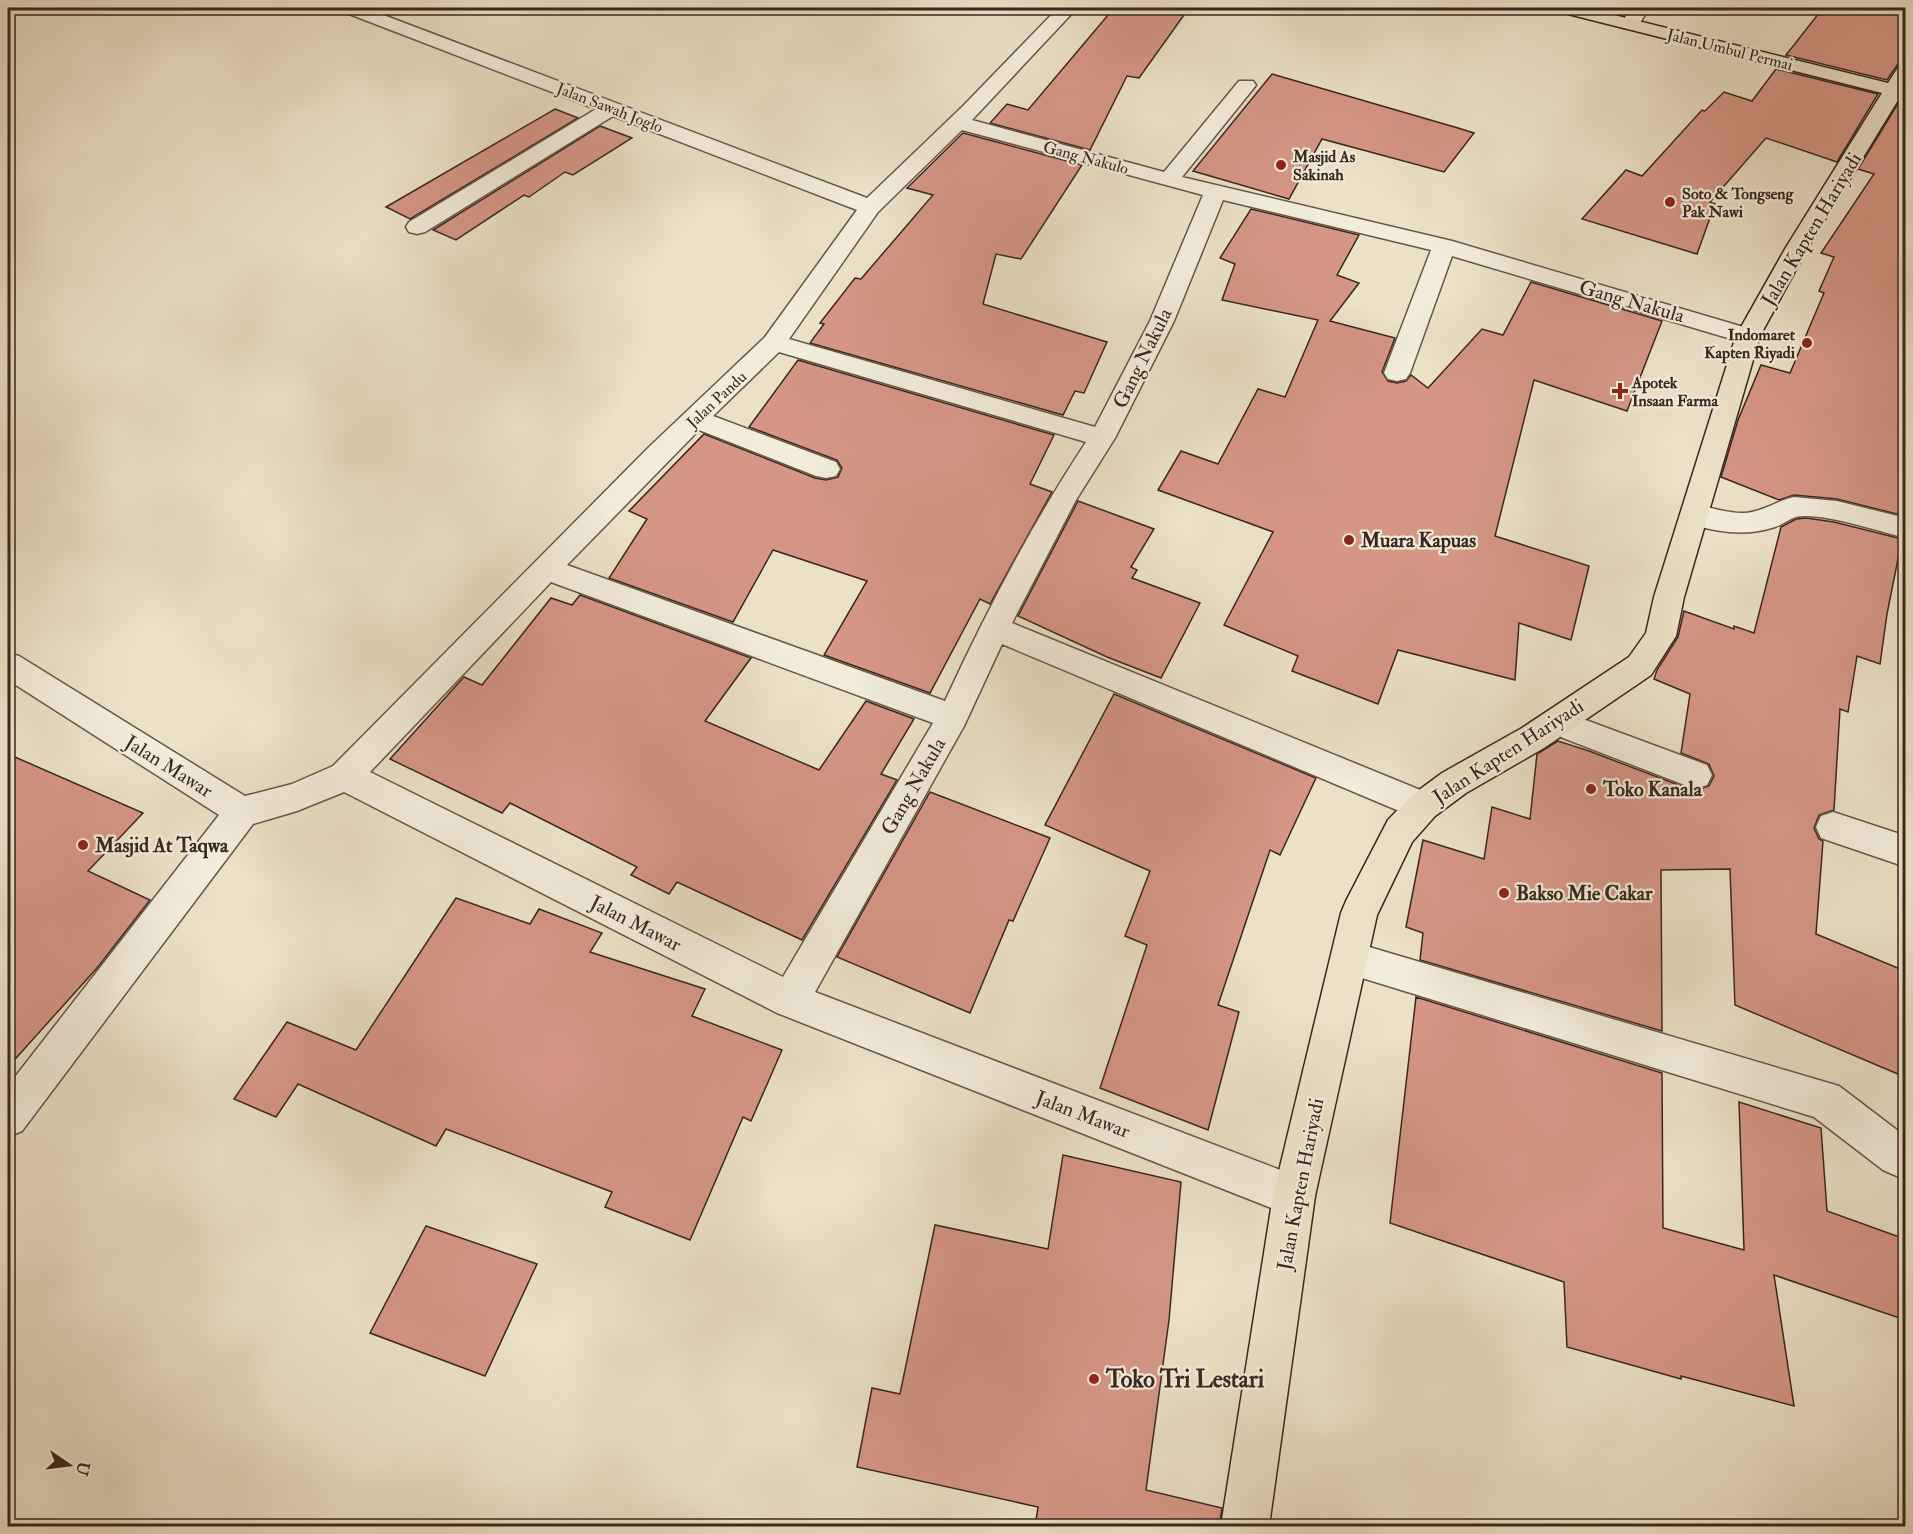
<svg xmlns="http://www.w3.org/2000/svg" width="1913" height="1534" font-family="'IM FELL Double Pica',serif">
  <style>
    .building { fill: #d59685; stroke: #39271f; stroke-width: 1.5 }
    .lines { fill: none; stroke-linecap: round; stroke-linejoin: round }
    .minor-casing { stroke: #665649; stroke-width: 3 }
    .major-casing { stroke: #39271f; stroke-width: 3 }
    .minor { fill: #f2ecdb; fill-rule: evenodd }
    .major { fill: #ebe1c7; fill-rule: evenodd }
    .poi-dot { fill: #8f2418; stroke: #f2ecdb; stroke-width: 2 }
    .labels { text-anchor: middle; stroke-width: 4.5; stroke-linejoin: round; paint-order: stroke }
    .far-street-label { font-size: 16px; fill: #39271f; stroke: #f2ecdb }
    .far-poi-label { font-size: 16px; font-weight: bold; fill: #39271f; stroke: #f2ecdb; text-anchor: start }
    .street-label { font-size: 20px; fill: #39271f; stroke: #f2ecdb }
    .poi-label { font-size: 20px; font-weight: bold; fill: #39271f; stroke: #f2ecdb; text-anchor: start }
    .near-poi-label { font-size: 24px; font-weight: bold; fill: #39271f; stroke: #f2ecdb; text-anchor: start }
  </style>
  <rect width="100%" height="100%" fill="#ebe1c7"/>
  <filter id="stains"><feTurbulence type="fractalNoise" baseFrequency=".00333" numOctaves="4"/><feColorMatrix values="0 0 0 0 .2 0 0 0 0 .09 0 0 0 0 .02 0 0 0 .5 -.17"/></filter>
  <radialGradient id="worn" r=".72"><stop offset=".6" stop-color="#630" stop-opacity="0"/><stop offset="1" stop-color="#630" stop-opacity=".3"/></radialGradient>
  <g class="building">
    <polygon points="1114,8 1189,8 1139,78 1127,76 1090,150 990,123 1007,104 1028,110"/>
    <polygon points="1823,8 1905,8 1905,62 1897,65 1887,80 1786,55"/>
    <polygon points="1776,69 1878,94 1837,162 1766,138 1710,202 1715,204 1697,254 1582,219 1626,170 1642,176 1702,110 1705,111 1724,92 1752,101"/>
    <polygon points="1272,74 1458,128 1474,133 1444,172 1322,139 1289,199 1193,171"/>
    <polygon points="1905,92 1905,516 1837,499 1794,495 1779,500 1721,477 1738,420 1761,365 1790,373 1824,293 1819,291 1834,257 1821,253 1874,174 1858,169"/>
    <polygon points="555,109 578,118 410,219 386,207"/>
    <polygon points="600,126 632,138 573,175 565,172 529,197 524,195 456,240 433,230"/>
    <polygon points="963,133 1082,165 1021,259 996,254 983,304 1107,342 1084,393 1075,391 1063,415 810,343 824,324 820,323 855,278 861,279 933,195 907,188"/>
    <polygon points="1251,209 1359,235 1337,275 1359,283 1330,321 1395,338 1382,372 1388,381 1397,383 1406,381 1411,375 1428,388 1482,329 1503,335 1531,282 1662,321 1627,411 1534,380 1495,536 1589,566 1571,640 1519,623 1515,680 1398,650 1378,704 1292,671 1298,656 1224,625 1273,532 1158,490 1181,451 1218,464 1258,389 1285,397 1318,320 1222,300 1235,264 1220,258"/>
    <polygon points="798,360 1054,435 1030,484 1052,492 990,604 980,599 930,693 824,655 867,581 773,550 733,622 609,578 647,519 629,511 704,434 815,478 826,480 838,477 842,468 837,460 749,427"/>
    <polygon points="1078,501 1154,529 1131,567 1137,570 1132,578 1200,603 1161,678 1107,657 1018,616"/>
    <polygon points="1806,518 1834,522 1902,539 1887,614 1880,664 1857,656 1848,712 1840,709 1834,810 1819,815 1814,828 1819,839 1823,841 1816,934 1905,971 1905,1077 1735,1005 1730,869 1661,870 1662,1031 1420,960 1423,933 1406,927 1423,840 1484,859 1492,807 1530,819 1537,754 1558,741 1589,751 1694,791 1709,786 1714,776 1709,764 1681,753 1690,694 1654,679 1657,670 1678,637 1684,611 1734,629 1734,626 1754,633 1781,527 1796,519"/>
    <polygon points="580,595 751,658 705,721 819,770 866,701 914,719 881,774 897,780 802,940 677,882 669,894 631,875 637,867 510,803 502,813 390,759 464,677 482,685 551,598 572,605"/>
    <polygon points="1114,694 1316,778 1280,855 1270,850 1218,1005 1239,1012 1208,1130 1100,1088 1147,945 1125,936 1150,871 1045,825"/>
    <polygon points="8,754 143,813 88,871 150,900 97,968 8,1067"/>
    <polygon points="930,792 1050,838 1013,921 1009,920 970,1013 837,957"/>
    <polygon points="456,898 530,924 539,909 602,933 590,952 705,989 692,1016 782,1050 751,1121 743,1117 690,1240 605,1207 612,1192 446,1129 436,1146 298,1084 276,1117 234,1099 287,1022 356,1050"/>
    <polygon points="1416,997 1662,1073 1663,1228 1744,1250 1739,1102 1821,1128 1827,1211 1905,1239 1905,1320 1774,1275 1794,1406 1681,1376 1681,1379 1567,1347 1564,1282 1390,1223"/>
    <polygon points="1063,1155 1181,1182 1169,1320 1146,1490 1222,1508 1219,1527 1035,1527 1038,1507 857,1467 872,1388 900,1394 935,1225 1048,1249"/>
    <polygon points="426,1226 537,1264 485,1376 370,1333"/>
  </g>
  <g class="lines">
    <defs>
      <g id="minor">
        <path d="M341,8H365L867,198L963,106L1058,8H1077L972,120L1164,172L1239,81H1253L1256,85L1253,89L1182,177L1452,241L1757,331L1760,336L1757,341L1748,344L1452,256L1410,373L1406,379L1397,381L1388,379L1384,373L1431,250L1223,200L1174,321L1115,438L1076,500L1012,623L1435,796L1440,806L1435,816L1423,821L1411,816L1002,644L964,726L815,992L1309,1181L1315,1196L1309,1211L1294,1217L777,1013L344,792L297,811L253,824L22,1131L8,1137V1086L219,815L8,680V653L19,656L245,796L292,784L333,766L649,447L765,337L857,210L613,116L425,232L417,234L409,232L406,227L409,222L596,109L344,12ZM962,130L1203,195L1150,321L1095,427L789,339L878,212ZM779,352L1086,442C1032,524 986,612 945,701L567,565L699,430L816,476L826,478L836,476L840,469L836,462L713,416ZM551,582L933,723L783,977L370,772Z"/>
        <polygon points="1631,8 1649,8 1637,28 1623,28 1621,24"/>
        <path d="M1794,497L1837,501L1906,518V538C1881,532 1819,511 1796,517C1789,519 1782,525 1775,527C1744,537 1715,532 1684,522L1680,515L1684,508C1702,502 1724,514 1744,513C1763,512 1776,501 1794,497Z"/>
        <polygon points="1556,709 1707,765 1712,775 1707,785 1695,789 1545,731 1540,722 1545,713"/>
        <polygon points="1833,812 1906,836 1906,867 1821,838 1816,827 1821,816"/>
        <polygon points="1349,941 1839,1086 1906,1137 1906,1180 1883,1170 1814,1117 1336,970 1331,958 1336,946"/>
      </g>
      <polygon id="major" points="1557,8 1586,8 1888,83 1899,66 1906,64 1906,87 1807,249 1760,336 1684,597 1676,636 1651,675 1544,748 1466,793 1435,816 1412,842 1377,915 1315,1196 1269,1526 1221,1526 1273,1196 1341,913 1346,901 1388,820 1411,796 1442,773 1522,728 1629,657 1646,633 1654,597 1736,336 1785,249 1882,93 1560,12"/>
    </defs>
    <use href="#minor" class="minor-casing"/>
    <use href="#major" class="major-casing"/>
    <use href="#minor" class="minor"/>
    <use href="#major" class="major"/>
  </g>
  <g class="poi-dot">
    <circle cx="1281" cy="165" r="6"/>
    <circle cx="1670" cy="202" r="6"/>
    <circle cx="1807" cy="343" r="6"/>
    <path d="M1617 382h6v6h6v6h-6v6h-6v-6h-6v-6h6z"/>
    <circle cx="1349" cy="540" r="6"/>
    <circle cx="1591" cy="789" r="6"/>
    <circle cx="83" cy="845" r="6"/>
    <circle cx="1504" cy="893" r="6"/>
    <circle cx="1094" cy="1379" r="6"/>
  </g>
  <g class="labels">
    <g class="far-street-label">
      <text transform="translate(1730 49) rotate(14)" y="6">Jalan Umbul Permai</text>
      <text transform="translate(610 107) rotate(21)" y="6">Jalan Sawah Joglo</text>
      <text transform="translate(1086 157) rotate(15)" y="6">Gang Nakulo</text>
      <text transform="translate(716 399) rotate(-43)" y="6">Jalan Pandu</text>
    </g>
    <g class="far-poi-label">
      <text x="1293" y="162">Masjid As<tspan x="1293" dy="18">Sakinah</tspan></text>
      <text x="1682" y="199">Soto &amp; Tongseng<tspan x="1682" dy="18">Pak Nawi</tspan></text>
      <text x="1795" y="340" text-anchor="end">Indomaret<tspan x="1795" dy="18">Kapten Riyadi</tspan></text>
      <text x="1632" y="388">Apotek<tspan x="1632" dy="18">Insaan Farma</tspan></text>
    </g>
    <g class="street-label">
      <text transform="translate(1811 229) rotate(-59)" y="7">Jalan Kapten Hariyadi</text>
      <text transform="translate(1632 301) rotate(16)" y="7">Gang Nakula</text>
      <text transform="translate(1142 358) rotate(-64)" y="7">Gang Nakula</text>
      <text transform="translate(1508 751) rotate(-33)" y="7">Jalan Kapten Hariyadi</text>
      <text transform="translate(169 766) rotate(32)" y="7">Jalan Mawar</text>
      <text transform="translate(913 786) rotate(-60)" y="7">Gang Nakula</text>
      <text transform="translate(636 923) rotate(27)" y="7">Jalan Mawar</text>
      <text transform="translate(1083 1114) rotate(21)" y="7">Jalan Mawar</text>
      <text transform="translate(1300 1184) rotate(-79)" y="7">Jalan Kapten Hariyadi</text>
    </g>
    <g class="poi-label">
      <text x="1361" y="547">Muara Kapuas</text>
      <text x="1603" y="796">Toko Kanala</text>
      <text x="95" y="852">Masjid At Taqwa</text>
      <text x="1516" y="900">Bakso Mie Cakar</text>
    </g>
    <g class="near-poi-label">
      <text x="1106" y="1387">Toko Tri Lestari</text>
    </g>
  </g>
  <rect width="1913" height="1534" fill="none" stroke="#ebe1c7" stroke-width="30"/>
  <rect x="9" y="9" width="1895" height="1516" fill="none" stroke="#39271f" stroke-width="3"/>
  <rect x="15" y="15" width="1883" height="1504" fill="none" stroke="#39271f" stroke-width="1.5"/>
  <g transform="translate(69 1465) rotate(104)" stroke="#f2ecdb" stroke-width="4.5" paint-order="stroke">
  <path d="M0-4.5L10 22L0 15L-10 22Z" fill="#39271f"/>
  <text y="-9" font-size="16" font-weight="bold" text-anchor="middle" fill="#39271f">U</text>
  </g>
  <rect width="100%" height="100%" filter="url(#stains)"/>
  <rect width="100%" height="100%" fill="url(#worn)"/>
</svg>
